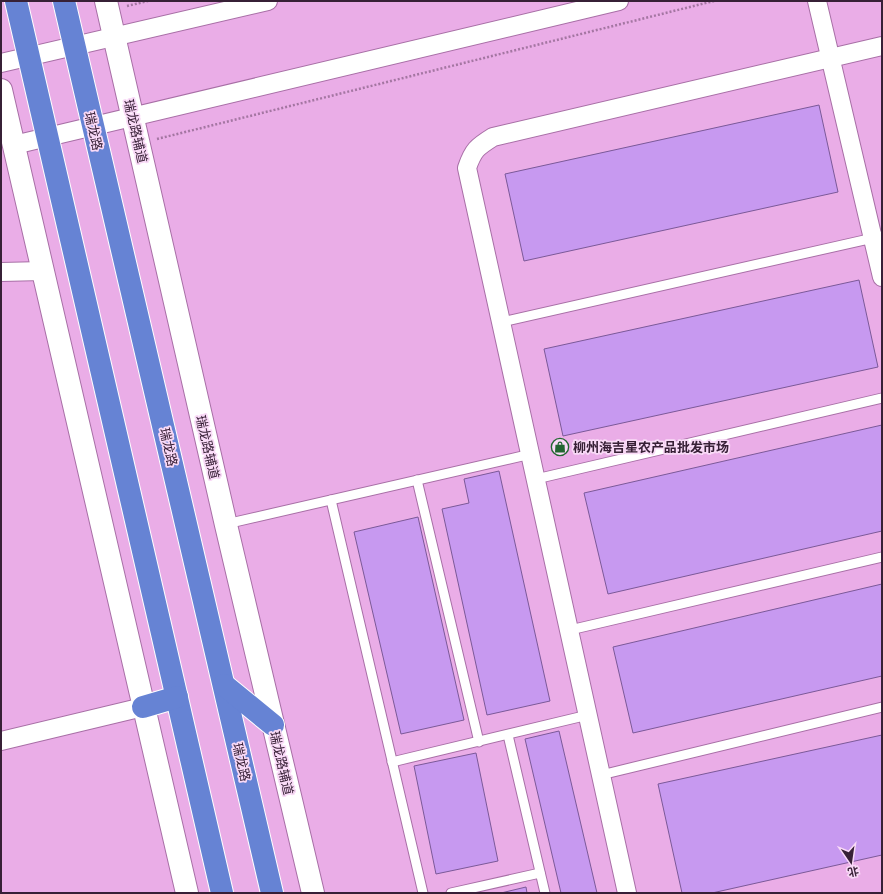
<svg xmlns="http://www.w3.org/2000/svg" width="883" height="894" font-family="Barlow,'Noto Sans SC',sans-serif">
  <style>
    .building { fill: #c799f0; stroke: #7b5998 }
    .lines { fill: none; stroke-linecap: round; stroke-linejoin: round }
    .lane-casing { stroke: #a86fa6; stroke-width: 11 }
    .street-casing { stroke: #a86fa6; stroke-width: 20 }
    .secondary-casing { stroke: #a86fa6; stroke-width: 24 }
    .highway-casing { stroke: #fff; stroke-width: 24 }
    .path { stroke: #a476a2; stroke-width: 2.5; stroke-dasharray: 2 2; stroke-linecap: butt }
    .lane { stroke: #fff; stroke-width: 9 }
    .street { stroke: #fff; stroke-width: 18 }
    .secondary { stroke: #fff; stroke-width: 22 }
    .highway { stroke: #6683d4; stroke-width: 22 }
    .labels { text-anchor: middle; stroke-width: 3.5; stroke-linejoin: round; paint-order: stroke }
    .street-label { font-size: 13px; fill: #372036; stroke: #f9daf7 }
    .poi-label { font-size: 13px; font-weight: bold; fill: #372036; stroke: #f9daf7; text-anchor: start }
  </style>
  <rect width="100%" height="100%" fill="#eaade7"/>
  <g class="building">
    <polygon points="819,105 838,192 524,261 505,174"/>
    <polygon points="859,280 878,367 563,436 544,349"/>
    <polygon points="882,425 882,531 608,594 584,493"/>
    <polygon points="499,471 550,701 487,715 442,509 469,503 464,479"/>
    <polygon points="418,517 464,720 401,734 354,532"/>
    <polygon points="882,584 882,676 633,733 613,647"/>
    <polygon points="559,731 597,893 561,893 525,739"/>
    <polygon points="882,735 882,855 712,893 682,893 658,784"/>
    <polygon points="476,753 498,861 436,874 414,766"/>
    <polygon points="526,887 527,893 501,893"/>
  </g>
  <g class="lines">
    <defs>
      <g id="lane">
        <polyline points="502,322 882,236"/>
        <polyline points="536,479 882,398"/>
        <polyline points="417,480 479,742"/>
        <polyline points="331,500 423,893"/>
        <polyline points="226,524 531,454"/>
        <polyline points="570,630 882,557"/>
        <polyline points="508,735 545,893"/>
        <polyline points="392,762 588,715"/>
        <polyline points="601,775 882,707"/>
        <polyline points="451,893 540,873"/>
      </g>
      <g id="street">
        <polyline points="817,1 882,277"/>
        <polyline points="1,63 268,1"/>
        <polyline points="14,145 619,1"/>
        <polyline points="1,272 43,271"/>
        <polyline points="1,741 143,707"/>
        <path d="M627,893L467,168C473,150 477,147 493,137L882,46"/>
      </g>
      <g id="secondary">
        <polyline points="106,1 226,525 313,893"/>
        <polyline points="1,90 187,893"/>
      </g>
      <g id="highway">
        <polyline points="16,1 222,893"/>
        <polyline points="64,1 272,893"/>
        <polyline points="224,685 273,725"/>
        <polyline points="143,707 177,697"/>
      </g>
    </defs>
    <use href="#lane" class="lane-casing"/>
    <use href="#street" class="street-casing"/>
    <use href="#secondary" class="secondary-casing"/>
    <use href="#highway" class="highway-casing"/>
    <g class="path">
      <polyline points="127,6 148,1"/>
      <polyline points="157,139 714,1"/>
    </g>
    <use href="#lane" class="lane"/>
    <use href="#street" class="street"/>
    <use href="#secondary" class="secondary"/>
    <use href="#highway" class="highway"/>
  </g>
  <defs>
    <symbol id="shop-ring" viewBox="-11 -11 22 22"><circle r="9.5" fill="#f9daf7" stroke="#226631" stroke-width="1.5"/><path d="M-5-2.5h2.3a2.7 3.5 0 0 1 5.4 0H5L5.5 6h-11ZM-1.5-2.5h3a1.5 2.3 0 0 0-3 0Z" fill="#226631"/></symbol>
  </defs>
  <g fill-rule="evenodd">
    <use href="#shop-ring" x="550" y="437" width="20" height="20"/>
  </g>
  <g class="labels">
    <g class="street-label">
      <text transform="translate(94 131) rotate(77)" y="5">瑞龙路</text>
      <text transform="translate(136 131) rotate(77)" y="5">瑞龙路辅道</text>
      <text transform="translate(169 447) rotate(77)" y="5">瑞龙路</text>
      <text transform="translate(208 447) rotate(77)" y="5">瑞龙路辅道</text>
      <text transform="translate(242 762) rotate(77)" y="5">瑞龙路</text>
      <text transform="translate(282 763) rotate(77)" y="5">瑞龙路辅道</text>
    </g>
    <g class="poi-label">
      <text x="573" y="452">柳州海吉星农产品批发市场</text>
    </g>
  </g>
  <rect width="883" height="894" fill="none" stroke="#372036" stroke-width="4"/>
  <g transform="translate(851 862) rotate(167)" stroke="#f9daf7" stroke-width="3" paint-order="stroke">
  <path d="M0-3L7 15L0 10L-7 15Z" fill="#372036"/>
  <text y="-6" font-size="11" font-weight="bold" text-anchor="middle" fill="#372036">北</text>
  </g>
</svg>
